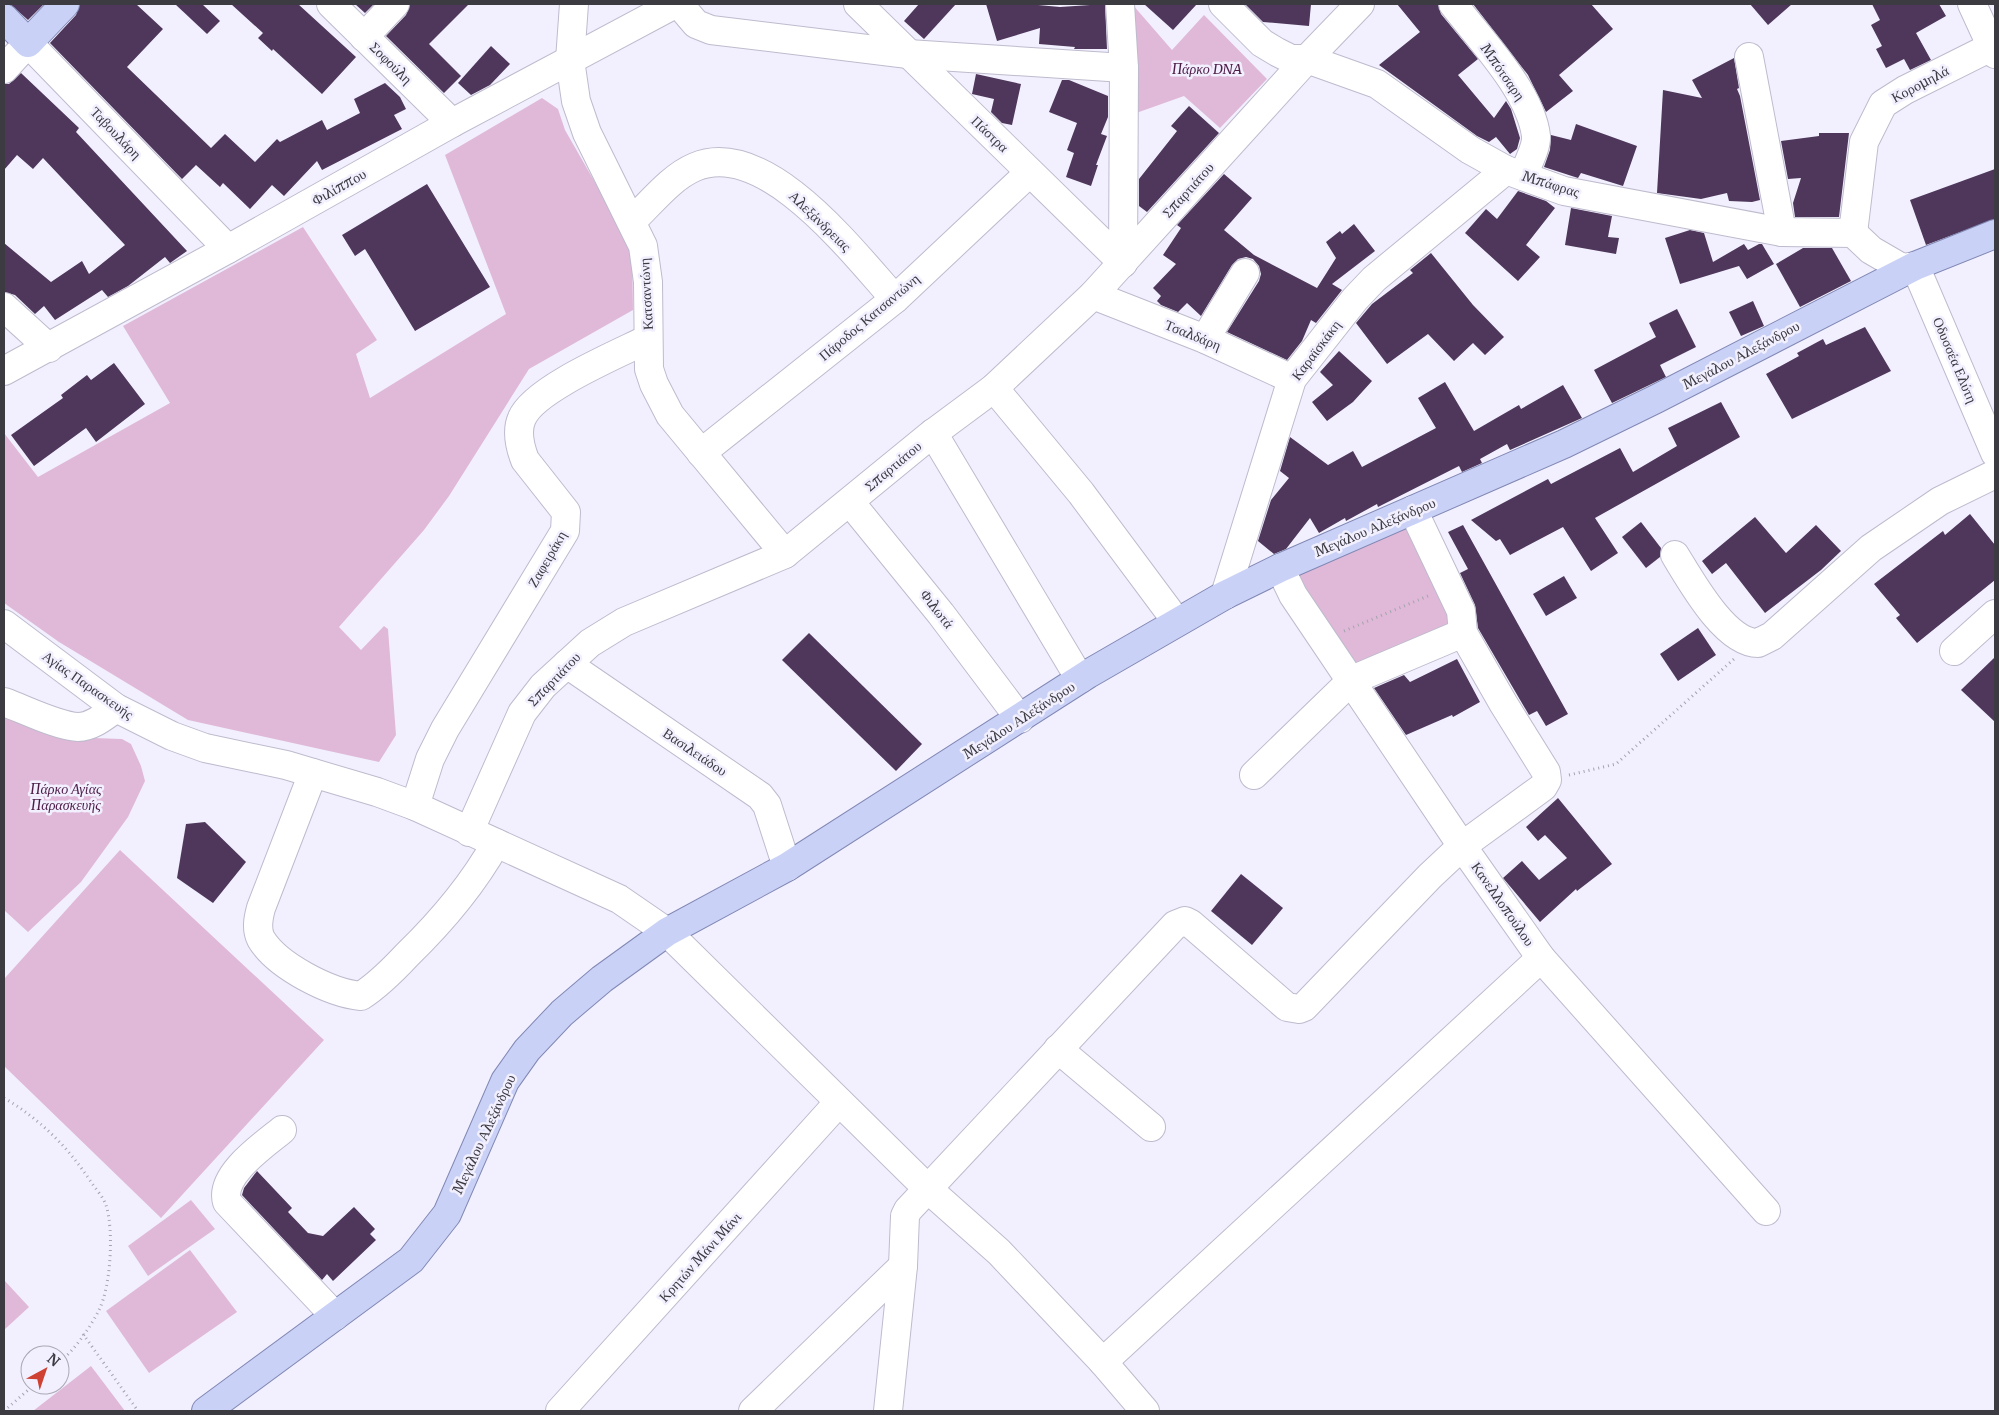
<svg xmlns="http://www.w3.org/2000/svg" width="1999" height="1415" font-family="Merriweather,serif">
  <style>
    .green { fill: #e0b9d9 }
    .building { fill: #4e375b }
    .lines { fill: none; stroke-linecap: round; stroke-linejoin: round }
    .minor-casing { stroke: #bebbcd; stroke-width: 30 }
    .major-casing { stroke: #8188b4; stroke-width: 30 }
    .path { stroke: #a5a3ae; stroke-width: 3; stroke-dasharray: 1 4; stroke-linecap: butt }
    .minor { stroke: #fff; stroke-width: 28 }
    .major { stroke: #c9d1f7; stroke-width: 28 }
    .labels { text-anchor: middle; stroke-width: 5; stroke-linejoin: round; paint-order: stroke }
    .street-label { font-size: 14px; fill: #3d3b42; stroke: #f2f0ff }
    .park-label { font-size: 14px; font-style: italic; fill: #4d1c47; stroke: #f2f0ff }
  </style>
  <rect width="100%" height="100%" fill="#f2f0ff"/>
  <g class="green">
    <polygon points="1132,4 1172,50 1204,15 1267,79 1220,128 1184,96 1125,117"/>
    <polygon points="542,98 558,109 565,130 632,247 633,310 529,369 449,496 424,530 339,627 361,650 384,626 388,629 396,735 379,762 188,720 59,642 4,603 4,433 38,477 170,403 123,326 303,227 377,340 356,354 370,398 506,314 445,155"/>
    <polygon points="1413,510 1463,621 1352,680 1280,568"/>
    <polygon points="4,713 93,738 122,739 131,744 141,766 145,781 128,817 81,882 28,932 4,910"/>
    <polygon points="120,850 324,1040 161,1218 4,1066 4,979"/>
    <polygon points="191,1200 215,1229 148,1276 128,1246"/>
    <polygon points="190,1250 237,1312 149,1373 106,1311"/>
    <polygon points="4,1280 29,1307 4,1330"/>
    <polygon points="91,1366 125,1411 33,1411"/>
  </g>
  <g class="building">
    <polygon points="10,4 44,4 28,20"/>
    <polygon points="80,4 136,4 163,29 127,67 211,148 225,134 255,162 277,139 280,142 322,120 327,130 360,113 354,99 385,83 400,97 406,109 394,115 402,129 322,170 317,161 284,196 272,185 250,209 223,183 220,187 196,165 182,179 50,43 76,15"/>
    <polygon points="175,4 202,4 220,21 207,34"/>
    <polygon points="231,4 298,4 356,57 322,94 273,49 272,51 258,38 263,33"/>
    <polygon points="355,4 374,4 365,13"/>
    <polygon points="410,4 469,4 429,44 461,76 444,93 386,36 406,15"/>
    <polygon points="919,4 956,4 924,39 904,21"/>
    <polygon points="986,4 1027,4 1060,7 1105,4 1107,49 1074,49 1075,47 1039,44 1040,28 997,41"/>
    <polygon points="1144,4 1197,4 1173,30"/>
    <polygon points="1245,4 1311,4 1309,26 1263,22"/>
    <polygon points="1397,4 1438,4 1441,14 1478,59 1458,75 1494,118 1506,101 1511,109 1520,138 1517,149 1510,154 1496,137 1489,142 1477,136 1379,65 1420,32"/>
    <polygon points="1473,4 1591,4 1613,29 1559,75 1573,91 1546,112 1528,75"/>
    <polygon points="1750,4 1792,4 1768,25"/>
    <polygon points="1872,4 1939,4 1946,16 1916,33 1931,60 1910,70 1904,59 1886,68 1876,49 1882,46 1871,25 1880,20"/>
    <polygon points="491,46 510,64 490,85 471,95 458,83"/>
    <polygon points="1734,58 1739,88 1737,89 1740,96 1760,200 1752,202 1729,201 1727,193 1701,199 1657,193 1663,90 1702,98 1692,80"/>
    <polygon points="21,73 79,128 76,132 187,251 170,263 165,257 128,286 108,297 102,290 55,320 44,306 35,314 15,295 4,292 4,243 51,282 82,261 89,274 125,245 43,158 33,169 17,155 4,170 4,84 9,84"/>
    <polygon points="976,74 1021,84 1012,125 1002,123 991,112 994,99 972,94"/>
    <polygon points="1062,80 1069,80 1108,96 1108,117 1101,134 1107,136 1096,165 1098,165 1091,186 1066,177 1074,153 1067,150 1077,123 1049,112"/>
    <polygon points="1189,106 1219,133 1147,212 1139,206 1139,179 1177,131 1171,126"/>
    <polygon points="1576,124 1637,146 1623,186 1581,173 1578,178 1544,167 1550,150 1551,135 1571,140"/>
    <polygon points="1819,133 1849,133 1839,217 1795,217 1793,203 1801,178 1788,179 1781,141 1819,136"/>
    <polygon points="1995,169 1995,219 1926,245 1910,200"/>
    <polygon points="1224,174 1252,198 1224,230 1254,255 1317,288 1336,258 1326,242 1340,231 1342,234 1354,224 1375,251 1332,284 1342,290 1316,323 1311,320 1302,341 1287,360 1227,332 1259,281 1261,274 1259,266 1253,259 1246,257 1238,259 1232,265 1201,316 1187,303 1178,312 1161,305 1157,301 1161,296 1153,288 1176,264 1163,255 1181,228 1177,225"/>
    <polygon points="427,184 490,287 415,331 365,249 355,256 342,235"/>
    <polygon points="1518,191 1546,201 1555,208 1526,245 1540,257 1518,281 1465,233 1486,209 1497,219"/>
    <polygon points="1571,208 1612,216 1608,237 1619,238 1616,254 1565,245"/>
    <polygon points="1690,230 1704,233 1713,262 1744,244 1748,250 1759,244 1762,244 1774,264 1747,279 1739,266 1680,284 1665,238"/>
    <polygon points="1803,248 1832,248 1851,281 1800,307 1776,264"/>
    <polygon points="1431,253 1473,305 1504,337 1485,355 1473,343 1454,361 1428,334 1387,364 1356,323 1372,304 1413,273 1410,270"/>
    <polygon points="1753,301 1764,326 1741,336 1729,312"/>
    <polygon points="1677,309 1696,347 1660,365 1666,377 1612,403 1594,370 1656,337 1649,323"/>
    <polygon points="1865,327 1891,371 1792,419 1766,374 1799,356 1797,353 1823,339 1826,345"/>
    <polygon points="1339,351 1372,381 1353,402 1327,421 1312,402 1333,385 1320,372"/>
    <polygon points="114,363 145,404 96,442 86,428 34,466 11,435 63,398 61,395 87,375 91,380"/>
    <polygon points="1445,382 1474,431 1519,405 1521,409 1563,385 1582,418 1510,450 1507,444 1480,459 1482,463 1462,472 1459,466 1378,507 1377,504 1346,521 1345,518 1319,533 1310,518 1286,549 1274,554 1258,541 1271,500 1289,478 1280,471 1290,437 1328,465 1353,451 1362,467 1436,428 1418,398"/>
    <polygon points="1721,402 1740,437 1595,518 1618,553 1591,571 1563,527 1510,555 1500,539 1496,541 1471,520 1548,479 1551,484 1620,448 1633,472 1677,446 1668,428"/>
    <polygon points="1970,514 1995,545 1995,580 1917,643 1896,618 1900,615 1874,584 1943,531 1945,535"/>
    <polygon points="1755,517 1786,553 1816,525 1841,551 1821,570 1765,613 1726,563 1712,574 1702,561"/>
    <polygon points="1641,522 1661,548 1660,557 1646,568 1622,537"/>
    <polygon points="1463,525 1568,714 1546,726 1537,711 1529,715 1478,628 1475,605 1460,573 1468,569 1448,532"/>
    <polygon points="1564,576 1577,598 1546,616 1533,594"/>
    <polygon points="1698,628 1716,655 1678,681 1660,654"/>
    <polygon points="809,633 922,744 896,771 782,660"/>
    <polygon points="1995,657 1995,722 1961,690"/>
    <polygon points="1457,659 1480,702 1453,717 1452,715 1406,735 1374,688 1404,675 1410,682"/>
    <polygon points="1558,798 1612,864 1577,891 1576,889 1540,922 1503,878 1522,861 1539,880 1567,858 1545,835 1538,841 1526,827"/>
    <polygon points="205,822 246,862 213,903 177,878 186,824"/>
    <polygon points="1241,874 1283,908 1252,945 1211,911"/>
    <polygon points="257,1171 292,1208 288,1212 308,1233 323,1236 354,1207 375,1229 370,1234 376,1240 333,1281 327,1274 322,1280 242,1195 244,1188"/>
  </g>
  <g class="lines">
    <defs>
      <g id="minor">
        <polyline points="331,4 452,123"/>
        <polyline points="574,4 570,60 576,101 587,133 643,246 648,282 649,369 654,384 670,415 785,554"/>
        <polyline points="679,4 696,24 711,30 908,54 1124,68"/>
        <polyline points="858,4 1123,263"/>
        <polyline points="1120,4 1124,68 1123,263"/>
        <polyline points="1223,4 1262,43 1277,52 1291,59 1307,59 1377,84 1470,150 1506,170 1564,191 1782,232 1853,233 1871,250 1902,268 1915,266 1995,453"/>
        <path d="M1453,4C1480,39 1531,92 1536,136C1537,147 1527,165 1523,176"/>
        <polyline points="1972,4 1995,54"/>
        <polyline points="364,37 395,4"/>
        <polyline points="1749,57 1782,232"/>
        <polyline points="4,69 28,43 228,249"/>
        <path d="M632,221C651,203 671,177 695,167C766,137 854,254 895,299"/>
        <polyline points="1853,233 1864,142 1883,104 1905,90 1995,45"/>
        <polyline points="1093,295 1205,339 1292,379"/>
        <polyline points="4,307 49,348"/>
        <polyline points="1205,339 1245,273"/>
        <polyline points="4,371 228,249 452,123 675,4"/>
        <polyline points="994,388 1081,493 1177,622"/>
        <polyline points="933,433 1080,679"/>
        <polyline points="701,453 895,299 1029,173"/>
        <polyline points="850,502 941,614 1020,719"/>
        <path d="M1675,555C1691,581 1725,643 1758,643L1772,636L1871,548L1940,501L1995,474"/>
        <polyline points="1280,568 1293,595 1462,846 1541,958 1766,1211"/>
        <polyline points="1225,595 1292,379 1355,299 1374,279 1506,170"/>
        <polyline points="4,624 116,708 172,736 205,748 286,765 377,792 415,806 619,899 667,932 928,1189 999,1252 1103,1362 1145,1411"/>
        <polyline points="1954,651 1995,614"/>
        <polyline points="567,664 760,796 767,805 787,867"/>
        <path d="M4,702C24,709 57,726 78,727C92,727 105,716 116,708"/>
        <path d="M313,773L261,908C258,919 256,929 261,939C277,966 330,993 361,996C378,985 393,970 407,955C442,921 472,886 496,843"/>
        <polyline points="1254,775 1352,680 1463,633"/>
        <path d="M415,806L430,759L445,729L565,531L566,512L525,460C520,447 516,431 522,418C534,389 618,354 648,339"/>
        <polyline points="469,832 522,713 543,686 590,643 624,622 785,554 928,437 994,388 1093,295 1307,59 1360,4"/>
        <polyline points="1058,1049 1151,1127"/>
        <path d="M282,1130C264,1145 219,1175 227,1202L335,1316"/>
        <polyline points="1103,1362 1541,958"/>
        <polyline points="560,1411 839,1102"/>
        <polyline points="753,1411 903,1266"/>
        <polyline points="888,1411 903,1266 905,1216 908,1210 1175,925 1185,921 1191,924 1287,1007 1299,1009 1304,1007 1430,876 1462,846 1543,787 1547,780 1546,772 1503,703 1463,633 1461,611 1413,510"/>
      </g>
      <g id="major">
        <polyline points="4,18 28,43 65,4"/>
        <polyline points="206,1411 411,1260 447,1214 505,1081 527,1050 562,1013 602,979 667,932 787,867 1088,674 1225,595 1280,568 1564,444 1656,399 1915,266 1995,234"/>
      </g>
    </defs>
    <use href="#minor" class="minor-casing"/>
    <use href="#major" class="major-casing"/>
    <g class="path">
      <polyline points="1344,631 1428,596"/>
      <polyline points="1569,775 1616,764 1734,659"/>
      <path d="M4,1098C40,1119 68,1147 91,1182C96,1189 103,1197 106,1205C114,1230 111,1286 99,1310C90,1328 75,1349 60,1362"/>
      <polyline points="83,1334 138,1411"/>
      <polyline points="4,1411 34,1385"/>
    </g>
    <use href="#minor" class="minor"/>
    <use href="#major" class="major"/>
  </g>
  <g class="labels">
    <g class="street-label">
      <text transform="translate(391 63) rotate(45)" y="5">Σοφούλη</text>
      <text transform="translate(1503 72) rotate(55)" y="5">Μπότσαρη</text>
      <text transform="translate(1920 84) rotate(-28)" y="5">Κορομηλά</text>
      <text transform="translate(116 133) rotate(46)" y="5">Ταβουλάρη</text>
      <text transform="translate(990 134) rotate(44)" y="5">Πάστρα</text>
      <text transform="translate(1551 184) rotate(17)" y="5">Μπάφρας</text>
      <text transform="translate(339 187) rotate(-29)" y="5">Φιλίππου</text>
      <text transform="translate(1188 190) rotate(-48)" y="5">Σπαρτιάτου</text>
      <text transform="translate(820 221) rotate(44)" y="5">Αλεξάνδρειας</text>
      <text transform="translate(646 294) rotate(-93)" y="5">Κατσαντώνη</text>
      <text transform="translate(869 317) rotate(-40)" y="5">Πάροδος Κατσαντώνη</text>
      <text transform="translate(1193 335) rotate(22)" y="5">Τσαλδάρη</text>
      <text transform="translate(1316 350) rotate(-53)" y="5">Καραϊσκάκη</text>
      <text transform="translate(1741 355) rotate(-28)" y="5">Μεγάλου Αλεξάνδρου</text>
      <text transform="translate(1955 360) rotate(67)" y="5">Οδυσσέα Ελύτη</text>
      <text transform="translate(893 466) rotate(-40)" y="5">Σπαρτιάτου</text>
      <text transform="translate(1375 527) rotate(-23)" y="5">Μεγάλου Αλεξάνδρου</text>
      <text transform="translate(547 559) rotate(-60)" y="5">Ζαφειράκη</text>
      <text transform="translate(937 609) rotate(52)" y="5">Φιλωτά</text>
      <text transform="translate(554 679) rotate(-46)" y="5">Σπαρτιάτου</text>
      <text transform="translate(88 685) rotate(35)" y="5">Αγίας Παρασκευής</text>
      <text transform="translate(1019 720) rotate(-33)" y="5">Μεγάλου Αλεξάνδρου</text>
      <text transform="translate(695 752) rotate(34)" y="5">Βασιλειάδου</text>
      <text transform="translate(1503 904) rotate(55)" y="5">Κανελλοπούλου</text>
      <text transform="translate(484 1134) rotate(-65)" y="5">Μεγάλου Αλεξάνδρου</text>
      <text transform="translate(700 1257) rotate(-48)" y="5">Κρητών Μάνι Μάνι</text>
    </g>
    <g class="park-label">
      <text x="1207" y="74">Πάρκο DNA</text>
      <text x="66" y="794">Πάρκο Αγίας<tspan x="66" dy="16">Παρασκευής</tspan></text>
    </g>
  </g>
  <rect width="1999" height="1415" fill="none" stroke="#3d3b42" stroke-width="10"/>
  <g transform="translate(45 1370) rotate(40)"><circle r="24" fill="#f2f0ff" stroke="#aaa8b3"/>
  <path d="M0-4L9 19L0 12L-9 19Z" fill="#ce4133"/>
  <text y="-8" font-size="14" font-weight="bold" text-anchor="middle" fill="#3d3b42">N</text>
  </g>
</svg>
